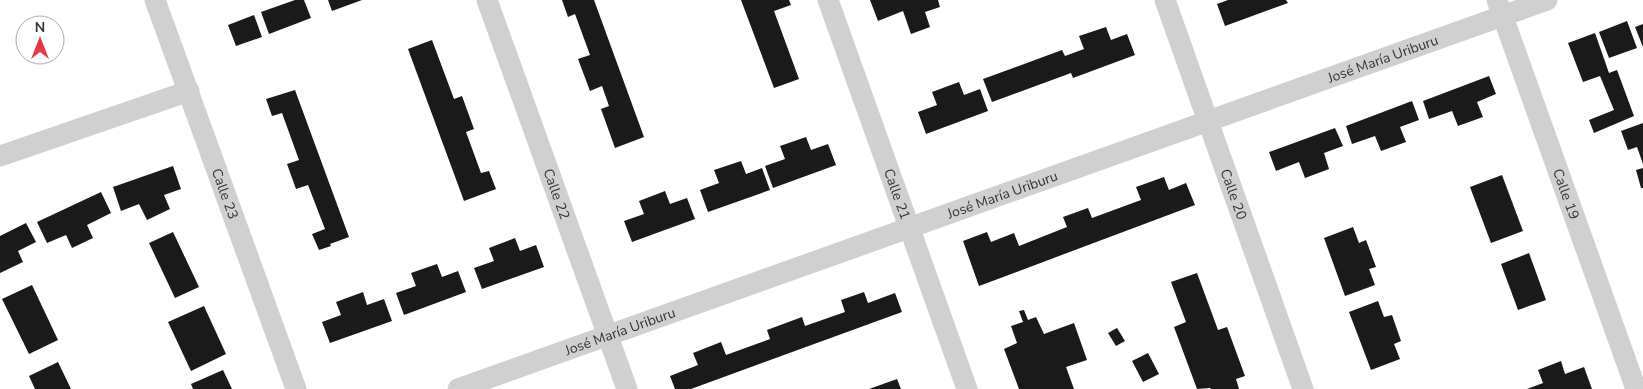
<svg xmlns="http://www.w3.org/2000/svg" width="1643" height="389" font-family="'Nunito Sans',sans-serif">
  <style>
    .building { fill: #1a1a1a }
    .lines { fill: none; stroke-linecap: round; stroke-linejoin: round }
    .street { stroke: #d0d0d0; stroke-width: 21 }
    .labels { text-anchor: middle; stroke-width: 5; stroke-linejoin: round; paint-order: stroke }
    .street-label { font-size: 14px; fill: #333; stroke: #fff }
  </style>
  <rect width="100%" height="100%" fill="#fff"/>
  <g class="building">
    <polygon points="295,0 304,0 311,18 269,34 261,12"/>
    <polygon points="328,0 362,0 332,11"/>
    <polygon points="562,0 594,0 644,137 615,148 601,109 609,106 602,86 590,91 578,59 590,55 575,14 568,17"/>
    <polygon points="741,0 789,0 791,5 774,11 799,79 774,88"/>
    <polygon points="870,0 938,0 940,7 925,12 930,27 911,34 903,11 878,21"/>
    <polygon points="1228,0 1286,0 1288,3 1225,26 1217,4"/>
    <polygon points="254,15 262,37 236,46 228,25"/>
    <polygon points="1627,21 1637,48 1609,58 1599,32"/>
    <polygon points="1643,24 1643,47 1635,27"/>
    <polygon points="1106,27 1111,40 1127,34 1135,55 1073,78 1071,73 992,102 983,79 1062,50 1065,56 1084,49 1079,36"/>
    <polygon points="1595,33 1609,73 1617,70 1634,116 1594,133 1589,120 1614,110 1600,76 1583,82 1568,43"/>
    <polygon points="432,40 454,99 462,96 474,129 466,132 481,173 489,171 496,189 464,201 408,49"/>
    <polygon points="1489,76 1496,94 1477,102 1483,117 1458,126 1452,111 1429,119 1423,101"/>
    <polygon points="959,82 964,95 980,89 988,111 926,134 918,112 937,105 932,92"/>
    <polygon points="295,90 349,237 330,244 331,246 319,250 312,234 325,229 308,185 296,189 287,164 299,160 282,113 272,116 266,99"/>
    <polygon points="1412,101 1419,120 1400,127 1406,142 1381,151 1375,136 1352,144 1346,126"/>
    <polygon points="1643,123 1643,164 1637,147 1628,150 1621,131"/>
    <polygon points="1335,128 1343,146 1324,153 1329,169 1305,178 1299,162 1276,171 1269,152"/>
    <polygon points="806,137 811,150 828,144 836,165 773,188 765,166 785,159 780,146"/>
    <polygon points="741,161 746,174 762,168 770,190 708,212 700,190 719,183 714,170"/>
    <polygon points="173,166 181,189 164,195 170,209 147,220 139,204 121,211 113,187"/>
    <polygon points="1643,168 1643,188 1641,188 1636,170"/>
    <polygon points="1502,175 1523,231 1491,243 1470,187"/>
    <polygon points="1164,177 1169,190 1186,183 1195,205 979,286 963,241 987,232 991,242 1014,233 1019,246 1067,227 1063,217 1088,208 1092,218 1141,200 1136,187"/>
    <polygon points="665,191 670,204 687,198 695,219 632,242 624,221 644,214 639,201"/>
    <polygon points="101,192 111,213 87,225 93,238 72,248 66,235 47,243 37,222"/>
    <polygon points="26,223 36,242 18,251 23,262 0,273 0,236"/>
    <polygon points="1353,227 1359,243 1366,240 1376,267 1369,269 1375,285 1345,296 1324,238"/>
    <polygon points="173,232 199,287 175,298 149,243"/>
    <polygon points="515,238 520,251 536,245 544,267 482,289 474,268 494,261 489,248"/>
    <polygon points="1529,253 1546,300 1518,310 1501,264"/>
    <polygon points="437,264 442,277 458,271 466,292 404,315 396,293 416,286 411,273"/>
    <polygon points="1197,273 1218,330 1227,327 1245,376 1236,379 1239,389 1211,389 1210,388 1197,389 1174,327 1186,322 1171,282"/>
    <polygon points="32,285 58,340 29,354 2,299"/>
    <polygon points="363,292 367,305 384,299 392,321 330,343 322,322 341,315 336,302"/>
    <polygon points="864,292 868,303 895,293 902,312 691,389 675,389 670,376 698,365 693,353 721,342 726,355 770,339 767,330 802,317 805,326 845,312 841,300"/>
    <polygon points="1378,301 1384,317 1392,315 1401,341 1394,344 1400,359 1371,370 1349,312"/>
    <polygon points="204,306 226,354 191,371 168,322"/>
    <polygon points="1024,310 1028,320 1036,317 1044,334 1074,323 1087,360 1066,367 1074,389 1019,389 1004,349 1017,343 1011,326 1023,322 1019,311"/>
    <polygon points="1117,328 1125,341 1116,346 1108,333"/>
    <polygon points="1148,353 1159,374 1143,382 1132,361"/>
    <polygon points="1561,361 1565,374 1584,367 1592,389 1527,389 1543,383 1538,370"/>
    <polygon points="58,362 71,389 35,389 29,376"/>
    <polygon points="223,370 232,389 193,389 191,384"/>
    <polygon points="897,379 901,389 869,389"/>
  </g>
  <g class="lines">
    <g class="street">
      <path id="s1" d="M155,0L296,389"/>
      <path id="s2" d="M487,0L627,389"/>
      <path id="s3" d="M828,0L967,389"/>
      <path id="s4" d="M1165,0L1303,389"/>
      <path id="s5" d="M1497,0L1636,389"/>
      <polyline points="0,156 189,91"/>
      <path id="s6" d="M458,389L1547,0"/>
    </g>
  </g>
  <g class="labels">
    <g class="street-label">
      <text dy="5" stroke="none"><textPath href="#s6" startOffset="982">José María Uriburu</textPath></text>
      <text dy="5" stroke="none"><textPath href="#s1" startOffset="206">Calle 23</textPath></text>
      <text dy="5" stroke="none"><textPath href="#s2" startOffset="206">Calle 22</textPath></text>
      <text dy="5" stroke="none"><textPath href="#s3" startOffset="206">Calle 21</textPath></text>
      <text dy="5" stroke="none"><textPath href="#s6" startOffset="578">José María Uriburu</textPath></text>
      <text dy="5" stroke="none"><textPath href="#s5" startOffset="206">Calle 19</textPath></text>
      <text dy="5" stroke="none"><textPath href="#s4" startOffset="206">Calle 20</textPath></text>
      <text dy="5" stroke="none"><textPath href="#s6" startOffset="172">José María Uriburu</textPath></text>
    </g>
  </g>
  <g transform="translate(40 40)"><circle r="24" fill="#ffffff" stroke="#adadad"/>
  <path d="M0-4L9 19L0 12L-9 19Z" fill="#e63946"/>
  <text y="-8" font-size="14" font-weight="bold" text-anchor="middle" fill="#333333">N</text>
  </g>
</svg>
